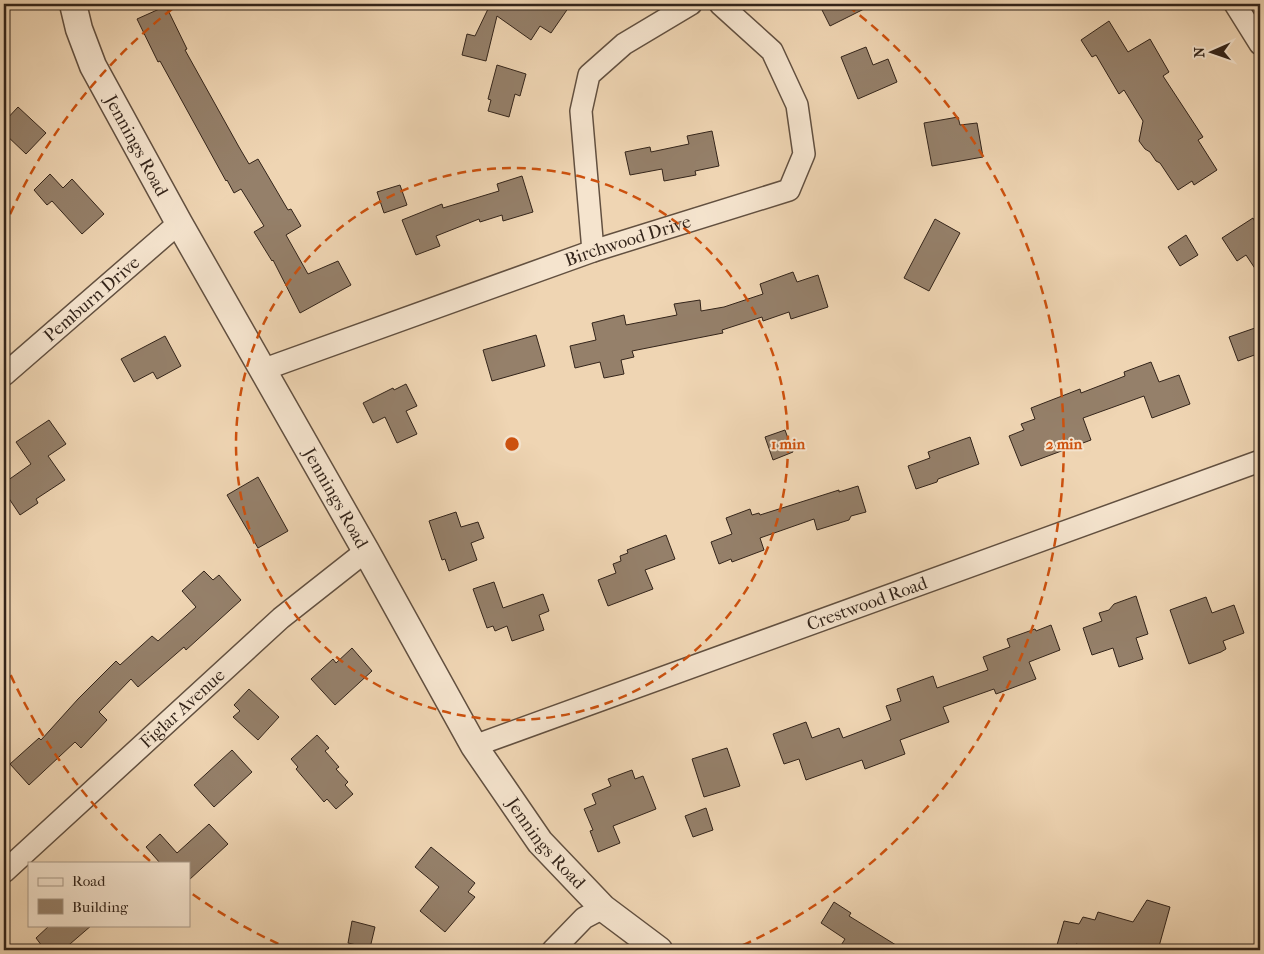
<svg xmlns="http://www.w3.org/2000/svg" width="1264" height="954" font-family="'IM FELL French Canon',serif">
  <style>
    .building { fill: #95806a; stroke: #33241a }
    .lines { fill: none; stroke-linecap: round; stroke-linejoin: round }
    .minor-casing { stroke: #625040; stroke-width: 24 }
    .tertiary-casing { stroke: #625040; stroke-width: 29 }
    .minor { stroke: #f5e4ce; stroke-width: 21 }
    .tertiary { stroke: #f5e4ce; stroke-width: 26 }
    .ring { fill: none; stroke: #cd510e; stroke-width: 2.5; stroke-dasharray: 9 6 }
    .labels { text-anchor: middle; stroke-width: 4; stroke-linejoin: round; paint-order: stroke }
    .street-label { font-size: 18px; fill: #33241a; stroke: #f5e4ce }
    .centre { fill: #cd510e; stroke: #f5e4ce; stroke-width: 2.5 }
    .ring-label { font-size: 15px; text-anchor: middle; font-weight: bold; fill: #cd510e; stroke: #f5e4ce; stroke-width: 4; stroke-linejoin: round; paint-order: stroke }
  </style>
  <rect width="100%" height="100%" fill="#efd5b3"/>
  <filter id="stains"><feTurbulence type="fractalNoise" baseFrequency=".004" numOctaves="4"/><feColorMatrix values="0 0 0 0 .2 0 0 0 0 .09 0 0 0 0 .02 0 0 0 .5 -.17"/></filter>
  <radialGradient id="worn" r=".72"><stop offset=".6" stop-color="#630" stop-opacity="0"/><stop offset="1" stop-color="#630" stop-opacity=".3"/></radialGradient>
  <g class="building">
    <polygon points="480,4 571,4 551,33 540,26 531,40 497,16 486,61 462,55 467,34 475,36 488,9"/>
    <polygon points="819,4 874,4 830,26"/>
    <polygon points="166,6 187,49 185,50 239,147 249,164 258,159 288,210 291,209 301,226 286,235 308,274 338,261 351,285 300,313 273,260 272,261 254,232 264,226 241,189 234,193 227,180 226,181 160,61 158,62 137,19"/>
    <polygon points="1109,21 1128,52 1150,39 1169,72 1163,76 1203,137 1198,140 1217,170 1194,185 1192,181 1178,190 1160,163 1156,161 1150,152 1145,149 1139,141 1143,121 1124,90 1119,94 1096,55 1092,57 1081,40"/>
    <polygon points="866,47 873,65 888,59 897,82 858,99 841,57"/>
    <polygon points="497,65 526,74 520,96 515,94 509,117 488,111 491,100 488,99"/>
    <polygon points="18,107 46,133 26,154 4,133 4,122"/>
    <polygon points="958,117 960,125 977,123 983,157 932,166 924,123"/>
    <polygon points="712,131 719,166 695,171 696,175 664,181 662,169 630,175 625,152 650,147 651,152 689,144 687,136"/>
    <polygon points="50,174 63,188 72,179 104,214 82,234 52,201 47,205 34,190"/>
    <polygon points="522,176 533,212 503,221 502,215 480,222 479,219 436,236 440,246 416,255 402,220 442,204 443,208 499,191 497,184"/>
    <polygon points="400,185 407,205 384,213 377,192"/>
    <polygon points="1253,218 1260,231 1260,276 1246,255 1237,261 1222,238"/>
    <polygon points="935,219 960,233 929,291 904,278"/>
    <polygon points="1186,235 1198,255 1180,266 1168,247"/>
    <polygon points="793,272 797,282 818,275 828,307 791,319 789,312 763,321 762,317 722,330 723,333 632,351 634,357 621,360 624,374 604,378 600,362 575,368 570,346 596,340 592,323 624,315 626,325 677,315 674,304 700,300 701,311 724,307 763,294 760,284"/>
    <polygon points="1255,328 1260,343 1260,353 1238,361 1229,337"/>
    <polygon points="536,335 545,366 492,381 483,350"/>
    <polygon points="165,336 181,366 157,379 153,372 134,382 121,359"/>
    <polygon points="1151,362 1159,382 1179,375 1190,404 1152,418 1144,396 1083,418 1091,440 1021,466 1009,436 1024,430 1021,424 1035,419 1031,408 1080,389 1081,393 1125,376 1124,372"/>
    <polygon points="406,384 417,406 406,411 417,434 397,443 385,417 373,423 363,403 393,388 394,390"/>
    <polygon points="49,420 66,444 48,456 65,480 36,499 38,503 20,515 4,491 4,483 31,464 16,442"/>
    <polygon points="785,430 793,452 773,460 765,437"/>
    <polygon points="970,437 979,464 938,479 937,482 916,489 908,466 930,458 928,452"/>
    <polygon points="258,477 288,531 258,548 227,495"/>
    <polygon points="858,486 866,512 851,516 849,520 817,530 814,519 760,538 764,550 732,562 731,559 719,564 711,542 732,534 726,518 750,509 752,515 759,513 760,515 839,490 839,492"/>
    <polygon points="456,512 461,527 478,522 484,538 471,543 477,560 449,571 445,559 442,560 429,521"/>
    <polygon points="666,535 675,559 645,570 653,589 608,606 598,580 616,573 613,564 621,561 620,556 628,553 627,550"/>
    <polygon points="204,571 213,580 219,575 241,600 186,650 184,647 138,687 131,679 99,712 107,720 81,748 75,742 29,785 10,764 39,738 41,740 78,699 116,661 120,665 152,636 158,641 196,607 182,591"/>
    <polygon points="494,582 503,608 543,594 549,611 539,615 544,630 512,641 507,626 495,631 493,626 487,628 473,589"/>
    <polygon points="1136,596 1148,634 1136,638 1143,659 1119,667 1113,648 1092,655 1083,628 1102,621 1099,613 1109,610 1114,604"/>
    <polygon points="1206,597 1212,613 1234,605 1244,633 1223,641 1226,649 1221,652 1189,664 1170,610"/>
    <polygon points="1051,625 1060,650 1029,662 1036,679 996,694 994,689 943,707 949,722 900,740 905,754 865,769 862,760 806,780 799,759 784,764 773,734 806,722 812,738 839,728 843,738 891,720 886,706 901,701 897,689 933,676 937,688 988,670 983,657 1010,647 1007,639 1035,629 1036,631"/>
    <polygon points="352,648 372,671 335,705 311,679 333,659 336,663"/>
    <polygon points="249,689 279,717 258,740 233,717 240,711 234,705"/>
    <polygon points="317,735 329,748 325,751 339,767 336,769 348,782 345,785 353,794 336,809 327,799 324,802 296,769 298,767 291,759"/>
    <polygon points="727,748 740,786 704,797 692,759"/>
    <polygon points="232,750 252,772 214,807 194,785"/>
    <polygon points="632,770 635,779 643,776 656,809 613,826 620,843 598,852 590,831 593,830 584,809 596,804 592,794 611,786 608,779"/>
    <polygon points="706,808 713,830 693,837 685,816"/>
    <polygon points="209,824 228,844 189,880 189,863 160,863 146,847 160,834 177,853"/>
    <polygon points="431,847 475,883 468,892 475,897 445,932 420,911 439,887 415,867"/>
    <polygon points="1147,900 1170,907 1158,950 1099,950 1076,944 1074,949 1057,945 1064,921 1079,924 1083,917 1095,920 1098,912 1133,922"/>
    <polygon points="834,902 851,913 849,916 904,950 838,950 845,939 821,923"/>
    <polygon points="352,921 375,927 370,948 348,943"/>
    <polygon points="50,925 92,925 63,950 45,950 36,938"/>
  </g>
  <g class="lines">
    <defs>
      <g id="minor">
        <polyline points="1235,4 1260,44"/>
        <polyline points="593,251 581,111 589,75 624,44 691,4"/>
        <path id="s1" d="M262,370L593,251L789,190L804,154L797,105L772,51L720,4"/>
        <path id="s2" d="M4,375L179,223"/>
        <path id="s3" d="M474,746L1260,461"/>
        <path id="s4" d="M4,872L281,618L366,551"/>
        <polyline points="553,950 584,918 603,908"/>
      </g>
      <g id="tertiary">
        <path id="s5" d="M73,4L79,29L93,66L179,223L366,551L474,746L540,842L603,908L659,950"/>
      </g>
    </defs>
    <use href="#minor" class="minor-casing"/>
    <use href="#tertiary" class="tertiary-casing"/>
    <use href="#minor" class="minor"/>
    <use href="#tertiary" class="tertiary"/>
  </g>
  <g class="ring">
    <circle cx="512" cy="444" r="276"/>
    <path d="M292 950A552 552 0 0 1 191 893M150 861A552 552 0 0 1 4 660M4 228A552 552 0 0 1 176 6M848 6A552 552 0 0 1 732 950"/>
  </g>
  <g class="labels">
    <g class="street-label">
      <text dy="6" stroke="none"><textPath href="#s5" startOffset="156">Jennings Road</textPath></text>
      <text dy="6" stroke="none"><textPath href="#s1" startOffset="388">Birchwood Drive</textPath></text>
      <text dy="6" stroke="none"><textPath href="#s2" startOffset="116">Pemburn Drive</textPath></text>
      <text dy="6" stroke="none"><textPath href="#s5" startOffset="561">Jennings Road</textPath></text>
      <text dy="6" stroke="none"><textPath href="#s3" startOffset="418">Crestwood Road</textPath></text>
      <text dy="6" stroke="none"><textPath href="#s4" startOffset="242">Figlar Avenue</textPath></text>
      <text dy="6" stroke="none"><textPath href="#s5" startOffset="966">Jennings Road</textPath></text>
    </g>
  </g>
  <circle cx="512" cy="444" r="8" class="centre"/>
  <g class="ring-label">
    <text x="788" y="449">1 min</text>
    <text x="1064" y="449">2 min</text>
  </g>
  <rect width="1264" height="954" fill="none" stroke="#efd5b3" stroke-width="20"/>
  <rect x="5" y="5" width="1254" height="944" fill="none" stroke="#33241a" stroke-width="2.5"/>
  <rect x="10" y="10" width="1244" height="934" fill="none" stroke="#33241a"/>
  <rect x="28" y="862" width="162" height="65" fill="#f5e4ce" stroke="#a79786"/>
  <rect x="38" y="878" width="25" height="8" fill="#f5e4ce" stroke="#a79786"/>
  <text x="72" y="886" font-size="15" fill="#33241a">Road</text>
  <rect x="38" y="899" width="25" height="15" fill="#95806a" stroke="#a79786"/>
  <text x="72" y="912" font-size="15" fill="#33241a">Building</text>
  <g transform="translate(1212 52) rotate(268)" stroke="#f5e4ce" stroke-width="4" paint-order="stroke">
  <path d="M0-4L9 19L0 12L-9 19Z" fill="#33241a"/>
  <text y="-8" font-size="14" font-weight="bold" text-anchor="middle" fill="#33241a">N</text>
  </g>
  <rect width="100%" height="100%" filter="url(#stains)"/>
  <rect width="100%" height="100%" fill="url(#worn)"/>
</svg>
